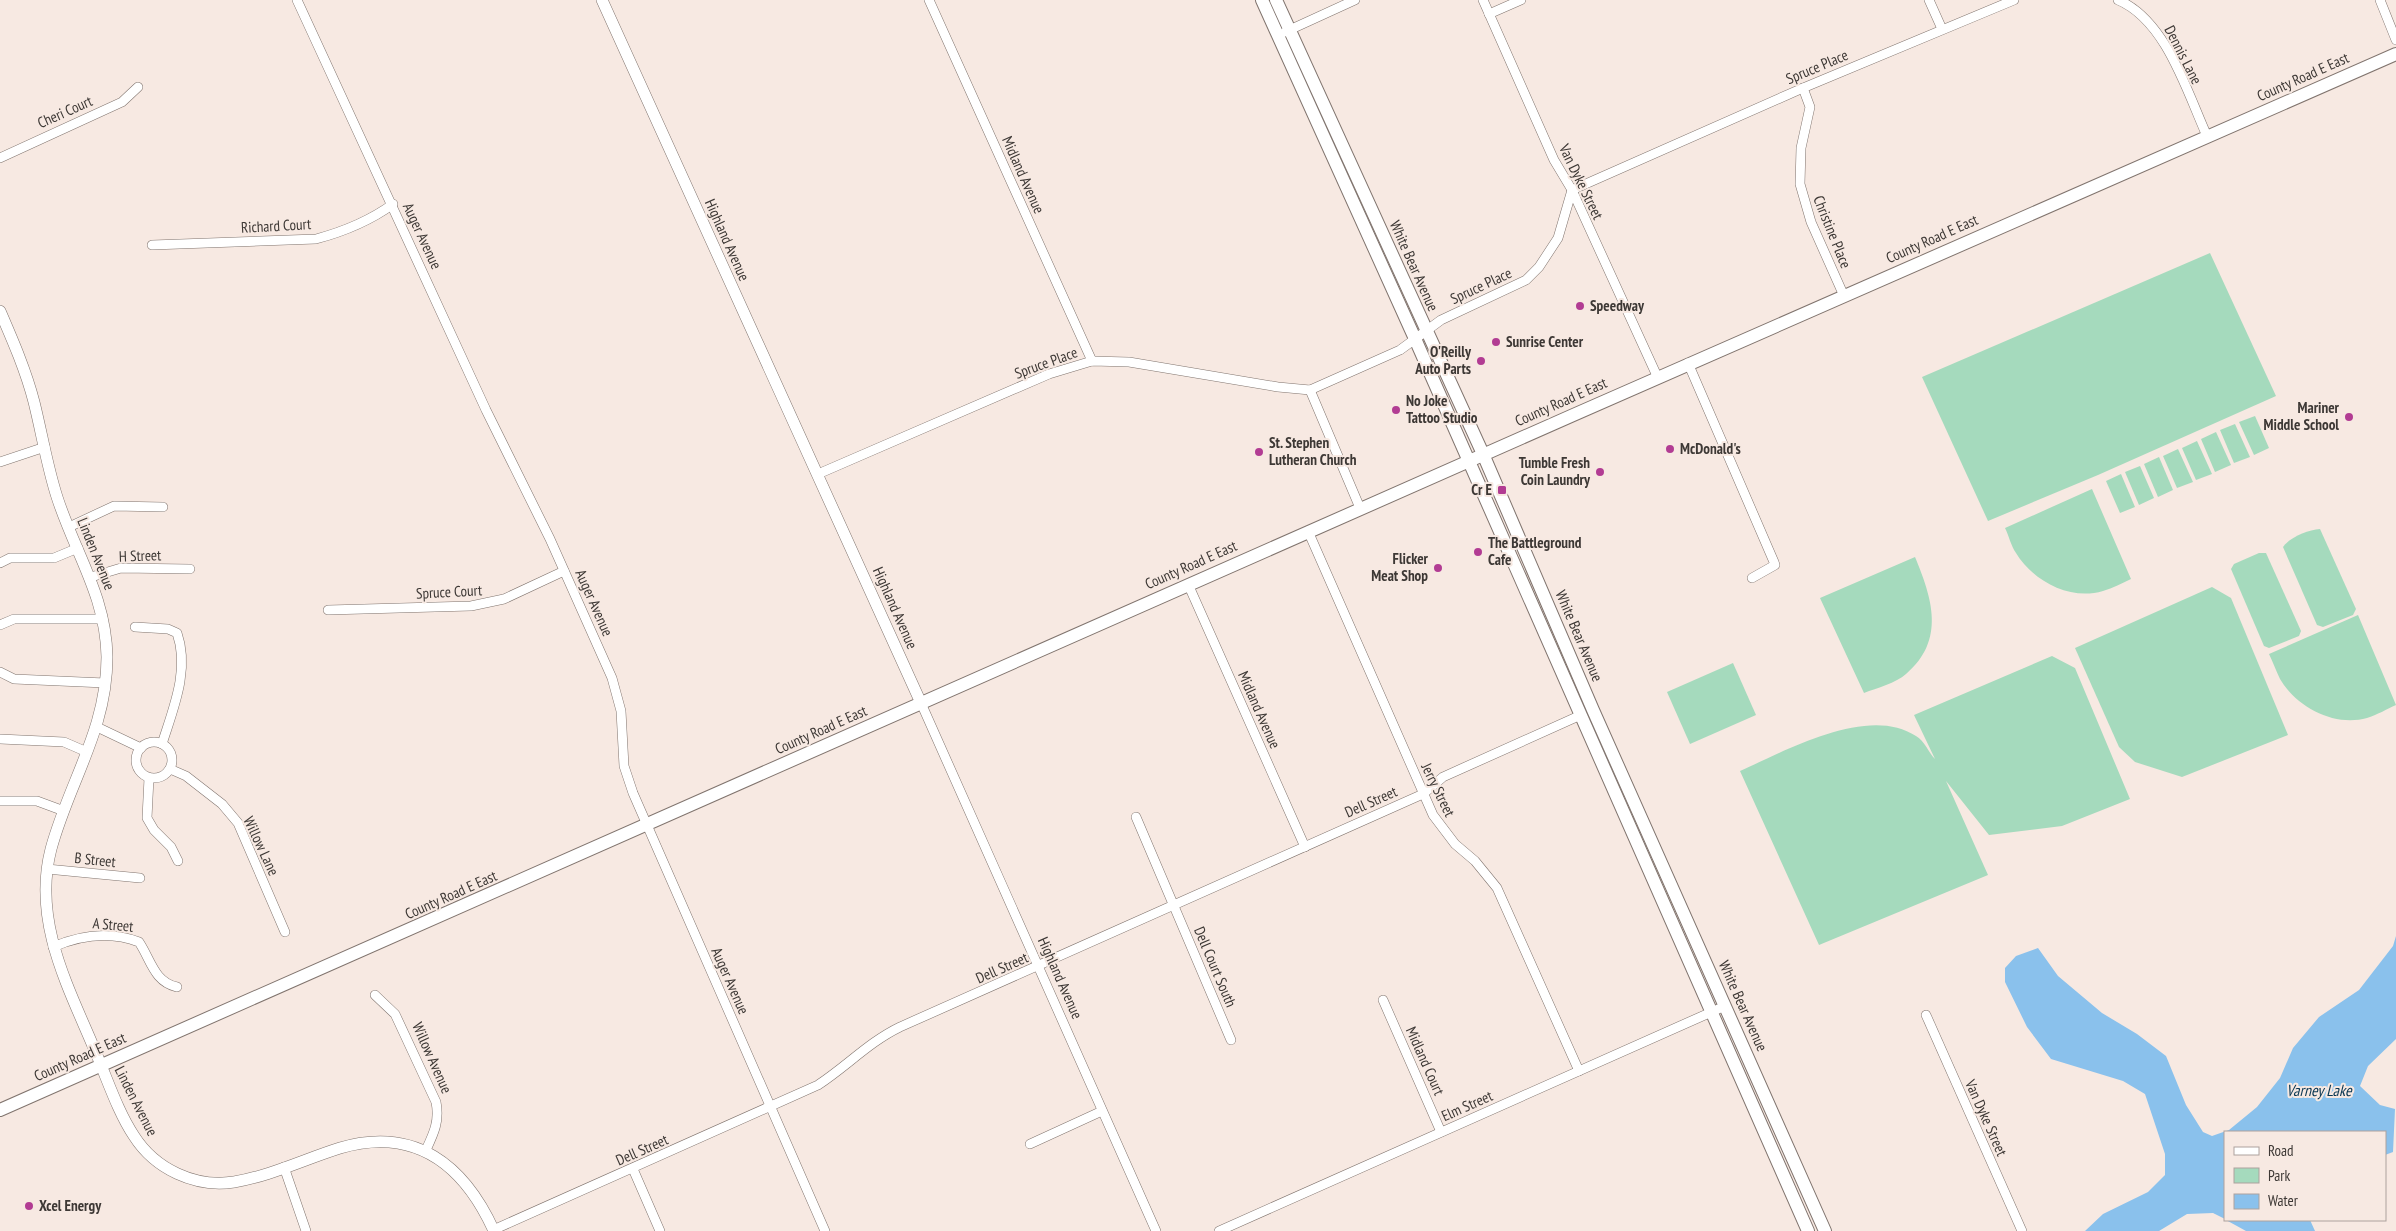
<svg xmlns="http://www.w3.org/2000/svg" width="2396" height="1231" font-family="'PT Sans Narrow',sans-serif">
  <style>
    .green { fill: #a5dabd }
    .water { fill: #8ac1ec }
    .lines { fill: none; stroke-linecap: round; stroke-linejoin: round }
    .minor-casing { stroke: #80746e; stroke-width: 10 }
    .tertiary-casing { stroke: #80746e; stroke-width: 12 }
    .secondary-casing { stroke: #80746e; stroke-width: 14 }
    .minor { stroke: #fff; stroke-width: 9 }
    .tertiary { stroke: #fff; stroke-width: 11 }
    .secondary { stroke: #fff; stroke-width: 12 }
    .poi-dot { fill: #b23c93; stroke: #f7e9e2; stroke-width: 2 }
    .labels { text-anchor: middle; stroke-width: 4; stroke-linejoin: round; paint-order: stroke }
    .street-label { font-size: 15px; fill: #3d3835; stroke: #f7e9e2 }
    .poi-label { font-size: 15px; font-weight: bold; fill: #3d3835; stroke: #f7e9e2; text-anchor: start }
    .water-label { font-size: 16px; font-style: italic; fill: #093652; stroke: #f7e9e2 }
  </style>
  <rect width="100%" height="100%" fill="#f7e9e2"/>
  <g class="green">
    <polygon points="2210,253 2276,396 2098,475 1988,521 1922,377"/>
    <polygon points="2255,416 2269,448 2254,455 2239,422"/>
    <polygon points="2235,424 2250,457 2234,463 2220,430"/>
    <polygon points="2216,432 2231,465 2215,472 2201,439"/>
    <polygon points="2197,441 2212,474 2196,480 2182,448"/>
    <polygon points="2178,449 2193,482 2177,488 2163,456"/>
    <polygon points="2159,457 2173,490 2158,497 2144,464"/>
    <polygon points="2140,466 2154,498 2139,505 2125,472"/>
    <polygon points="2121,474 2135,507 2120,513 2106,481"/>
    <path d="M2092,489L2131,579C2122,583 2113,588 2103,591C2070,601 2033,581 2016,553C2011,546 2009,536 2005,528Z"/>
    <path d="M2320,529L2356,609L2353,615L2323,627L2317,625L2283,547C2290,537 2308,530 2320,529Z"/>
    <polygon points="2259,553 2266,553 2301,631 2299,636 2269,648 2264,646 2231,569 2234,564"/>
    <path d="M1915,557C1932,598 1946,640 1906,674C1896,683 1877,688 1864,693L1820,598Z"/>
    <polygon points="2212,587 2231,598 2288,735 2182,777 2135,762 2119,747 2075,648"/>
    <path d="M2358,615L2396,705C2387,709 2377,715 2367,718C2335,727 2297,708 2280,679C2276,671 2273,662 2269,654Z"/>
    <path d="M2052,656L2075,668L2130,799L2062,826L1989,835L1946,781L1988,875L1819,945L1740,771C1785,751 1868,704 1916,736C1924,740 1929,753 1935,759L1914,715Z"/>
    <polygon points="1733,663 1756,715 1690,744 1667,692"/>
  </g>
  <g class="water">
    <polygon points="2396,936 2396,1039 2368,1066 2360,1086 2380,1105 2395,1109 2393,1152 2385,1155 2385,1132 2225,1132 2225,1219 2213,1213 2187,1214 2159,1231 2085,1231 2103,1214 2148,1192 2165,1175 2165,1154 2145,1094 2123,1081 2051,1059 2027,1027 2005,982 2005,968 2016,956 2038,948 2058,976 2102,1013 2137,1034 2166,1056 2186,1105 2203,1132 2212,1136 2229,1130 2257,1107 2280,1078 2293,1048 2319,1017 2359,990 2393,946"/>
    <polygon points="2226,1220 2310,1220 2315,1231 2246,1231"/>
  </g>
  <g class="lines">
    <defs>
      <g id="minor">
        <polyline points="297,0 486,410 550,539 612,678 621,711 624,766 633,793 825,1231"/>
        <polyline points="929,0 1092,361"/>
        <polyline points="1483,0 1554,160 1572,190 1657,376"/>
        <polyline points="1929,0 1942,29"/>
        <path d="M2118,0C2166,20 2187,92 2207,136"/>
        <polyline points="2380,0 2396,40"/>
        <polyline points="1489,14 1521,0"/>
        <polyline points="1285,32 1355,0"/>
        <polyline points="1803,88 1810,107 1801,148 1800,184 1811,222 1844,296"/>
        <polyline points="0,158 122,102 138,87"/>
        <path d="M152,245L316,239C342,232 371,220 393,204"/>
        <polyline points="1688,363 1774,562 1775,565 1752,578"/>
        <polyline points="1310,390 1360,508"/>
        <polyline points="0,462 45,447"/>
        <polyline points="818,474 1049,374 1092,361 1129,362 1278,387 1310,390 1400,350 1441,320 1526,280 1539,267 1558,238 1572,190 1803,88 2014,0"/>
        <polyline points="69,527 114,506 163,507"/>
        <polyline points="1308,531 1433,815 1455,844 1475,861 1497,888 1579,1071"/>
        <polyline points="0,563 10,558 54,558 78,548"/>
        <polyline points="91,577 121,568 190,569"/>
        <polyline points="1188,584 1305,847"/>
        <polyline points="328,610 471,606 504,599 564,571"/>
        <polyline points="0,625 14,619 103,619"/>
        <path d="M135,627L168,629L177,633C190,670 173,709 162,744"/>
        <polyline points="0,672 14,679 105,683"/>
        <polyline points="921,703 1156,1231"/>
        <polyline points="97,727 141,748"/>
        <polyline points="0,739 64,742 87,752"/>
        <circle cx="154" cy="760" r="18"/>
        <polyline points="170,769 186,776 222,804 238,823 285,932"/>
        <polyline points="149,778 147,818 154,830 171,847 178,861"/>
        <polyline points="0,801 37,801 64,811"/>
        <polyline points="1136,817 1231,1040"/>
        <polyline points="47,869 140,878"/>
        <path d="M53,947C81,935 110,931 139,942C151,960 154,982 177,987"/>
        <path d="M375,995L395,1014L436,1102C440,1122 433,1135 425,1152"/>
        <polyline points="1383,1000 1441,1132"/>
        <polyline points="1926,1015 2022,1231"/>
        <polyline points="1030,1144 1102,1111"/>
        <polyline points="284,1167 306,1231"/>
        <polyline points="633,1169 660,1231"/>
        <path d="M493,1230L818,1085C847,1066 869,1042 900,1027L1423,794L1443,777L1581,715"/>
        <polyline points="1219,1231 1725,1006"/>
      </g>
      <g id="tertiary">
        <polyline points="602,0 921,703"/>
        <path d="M0,311C13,341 26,371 34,402C42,434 47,466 57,497C75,553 106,596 107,657C107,730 69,782 51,849C32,922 69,988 96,1053C108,1081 118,1112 134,1136C155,1169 195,1188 234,1182C270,1176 305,1159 340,1148C415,1126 464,1165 494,1231"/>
      </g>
      <g id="secondary">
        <polyline points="1262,0 1416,341 1808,1231"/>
        <polyline points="1276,0 1483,454 1593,710 1825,1231"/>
        <path d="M0,1110C799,758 1596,403 2396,54"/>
      </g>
    </defs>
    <use href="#minor" class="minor-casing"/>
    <use href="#tertiary" class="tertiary-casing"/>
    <use href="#secondary" class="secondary-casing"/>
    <use href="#minor" class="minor"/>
    <use href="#tertiary" class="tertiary"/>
    <use href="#secondary" class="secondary"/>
  </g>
  <g class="poi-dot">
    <circle cx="1580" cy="306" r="5"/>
    <circle cx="1496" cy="342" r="5"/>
    <circle cx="1481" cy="361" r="5"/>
    <circle cx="1396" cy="410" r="5"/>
    <circle cx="2349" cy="417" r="5"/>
    <circle cx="1670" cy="449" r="5"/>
    <circle cx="1259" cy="452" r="5"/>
    <circle cx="1600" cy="472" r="5"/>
    <rect x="1497" y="485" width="10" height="10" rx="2.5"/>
    <circle cx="1478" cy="552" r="5"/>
    <circle cx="1438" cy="568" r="5"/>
    <circle cx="29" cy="1206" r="5"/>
  </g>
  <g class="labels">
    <g class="street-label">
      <text transform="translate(2183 55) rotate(63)" y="5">Dennis Lane</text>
      <text transform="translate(1817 67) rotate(-23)" y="5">Spruce Place</text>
      <text transform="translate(2303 77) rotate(-24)" y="5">County Road E East</text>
      <text transform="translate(65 112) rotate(-24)" y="5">Cheri Court</text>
      <text transform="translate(1023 175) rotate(66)" y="5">Midland Avenue</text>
      <text transform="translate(1581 182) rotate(64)" y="5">Van Dyke Street</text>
      <text transform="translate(276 226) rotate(-3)" y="5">Richard Court</text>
      <text transform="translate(1832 232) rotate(68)" y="5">Christine Place</text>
      <text transform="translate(422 236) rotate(65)" y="5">Auger Avenue</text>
      <text transform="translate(1932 239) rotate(-24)" y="5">County Road E East</text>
      <text transform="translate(727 240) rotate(66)" y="5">Highland Avenue</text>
      <text transform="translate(1414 266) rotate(66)" y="5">White Bear Avenue</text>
      <text transform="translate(1481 286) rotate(-25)" y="5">Spruce Place</text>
      <text transform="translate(1046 363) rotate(-20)" y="5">Spruce Place</text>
      <text transform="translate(1561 402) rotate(-24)" y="5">County Road E East</text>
      <text transform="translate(96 554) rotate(68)" y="5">Linden Avenue</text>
      <text transform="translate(140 556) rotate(-2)" y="5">H Street</text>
      <text transform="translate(1191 565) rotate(-24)" y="5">County Road E East</text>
      <text transform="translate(449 592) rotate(-3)" y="5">Spruce Court</text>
      <text transform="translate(594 603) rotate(66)" y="5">Auger Avenue</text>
      <text transform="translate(895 608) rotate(66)" y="5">Highland Avenue</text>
      <text transform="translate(1579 636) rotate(67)" y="5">White Bear Avenue</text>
      <text transform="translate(1259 710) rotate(66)" y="5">Midland Avenue</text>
      <text transform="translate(821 730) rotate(-24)" y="5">County Road E East</text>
      <text transform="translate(1438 790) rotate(64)" y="5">Jerry Street</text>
      <text transform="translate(1371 802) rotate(-24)" y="5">Dell Street</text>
      <text transform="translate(261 846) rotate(65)" y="5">Willow Lane</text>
      <text transform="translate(95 860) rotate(6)" y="5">B Street</text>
      <text transform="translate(451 895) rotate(-24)" y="5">County Road E East</text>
      <text transform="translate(113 925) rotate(5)" y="5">A Street</text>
      <text transform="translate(1215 967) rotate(67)" y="5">Dell Court South</text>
      <text transform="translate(1002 968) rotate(-24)" y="5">Dell Street</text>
      <text transform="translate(1060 978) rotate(66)" y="5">Highland Avenue</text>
      <text transform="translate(730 981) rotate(66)" y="5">Auger Avenue</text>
      <text transform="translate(1743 1006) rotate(66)" y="5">White Bear Avenue</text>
      <text transform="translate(80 1057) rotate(-24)" y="5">County Road E East</text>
      <text transform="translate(432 1058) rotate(66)" y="5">Willow Avenue</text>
      <text transform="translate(1425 1061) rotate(66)" y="5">Midland Court</text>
      <text transform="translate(136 1101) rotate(63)" y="5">Linden Avenue</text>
      <text transform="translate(1467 1106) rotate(-24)" y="5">Elm Street</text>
      <text transform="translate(1986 1118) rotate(66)" y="5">Van Dyke Street</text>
      <text transform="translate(642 1150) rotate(-24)" y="5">Dell Street</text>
    </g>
    <g class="poi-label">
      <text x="1590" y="311">Speedway</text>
      <text x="1506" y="347">Sunrise Center</text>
      <text x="1471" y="357" text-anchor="end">O'Reilly<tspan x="1471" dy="17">Auto Parts</tspan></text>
      <text x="1406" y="406">No Joke<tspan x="1406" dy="17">Tattoo Studio</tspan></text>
      <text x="2339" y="413" text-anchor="end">Mariner<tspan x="2339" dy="17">Middle School</tspan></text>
      <text x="1269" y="448">St. Stephen<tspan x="1269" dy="17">Lutheran Church</tspan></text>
      <text x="1680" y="454">McDonald's</text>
      <text x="1590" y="468" text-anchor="end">Tumble Fresh<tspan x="1590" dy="17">Coin Laundry</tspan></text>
      <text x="1492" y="495" text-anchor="end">Cr E</text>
      <text x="1488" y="548">The Battleground<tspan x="1488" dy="17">Cafe</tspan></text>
      <text x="1428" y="564" text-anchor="end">Flicker<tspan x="1428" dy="17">Meat Shop</tspan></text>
      <text x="39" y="1211">Xcel Energy</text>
    </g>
    <g class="water-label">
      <text x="2319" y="1096">Varney Lake</text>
    </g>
  </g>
  <rect x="2224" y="1131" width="162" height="90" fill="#f7e9e2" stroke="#ada29d"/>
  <rect x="2234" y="1147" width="25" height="8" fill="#ffffff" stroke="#ada29d"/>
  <text x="2268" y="1156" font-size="15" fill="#3d3835">Road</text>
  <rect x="2234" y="1168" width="25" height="15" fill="#a5dabd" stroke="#ada29d"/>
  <text x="2268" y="1181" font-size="15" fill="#3d3835">Park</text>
  <rect x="2234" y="1194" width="25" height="15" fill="#8ac1ec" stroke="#ada29d"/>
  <text x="2268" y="1206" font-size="15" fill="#3d3835">Water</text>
</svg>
